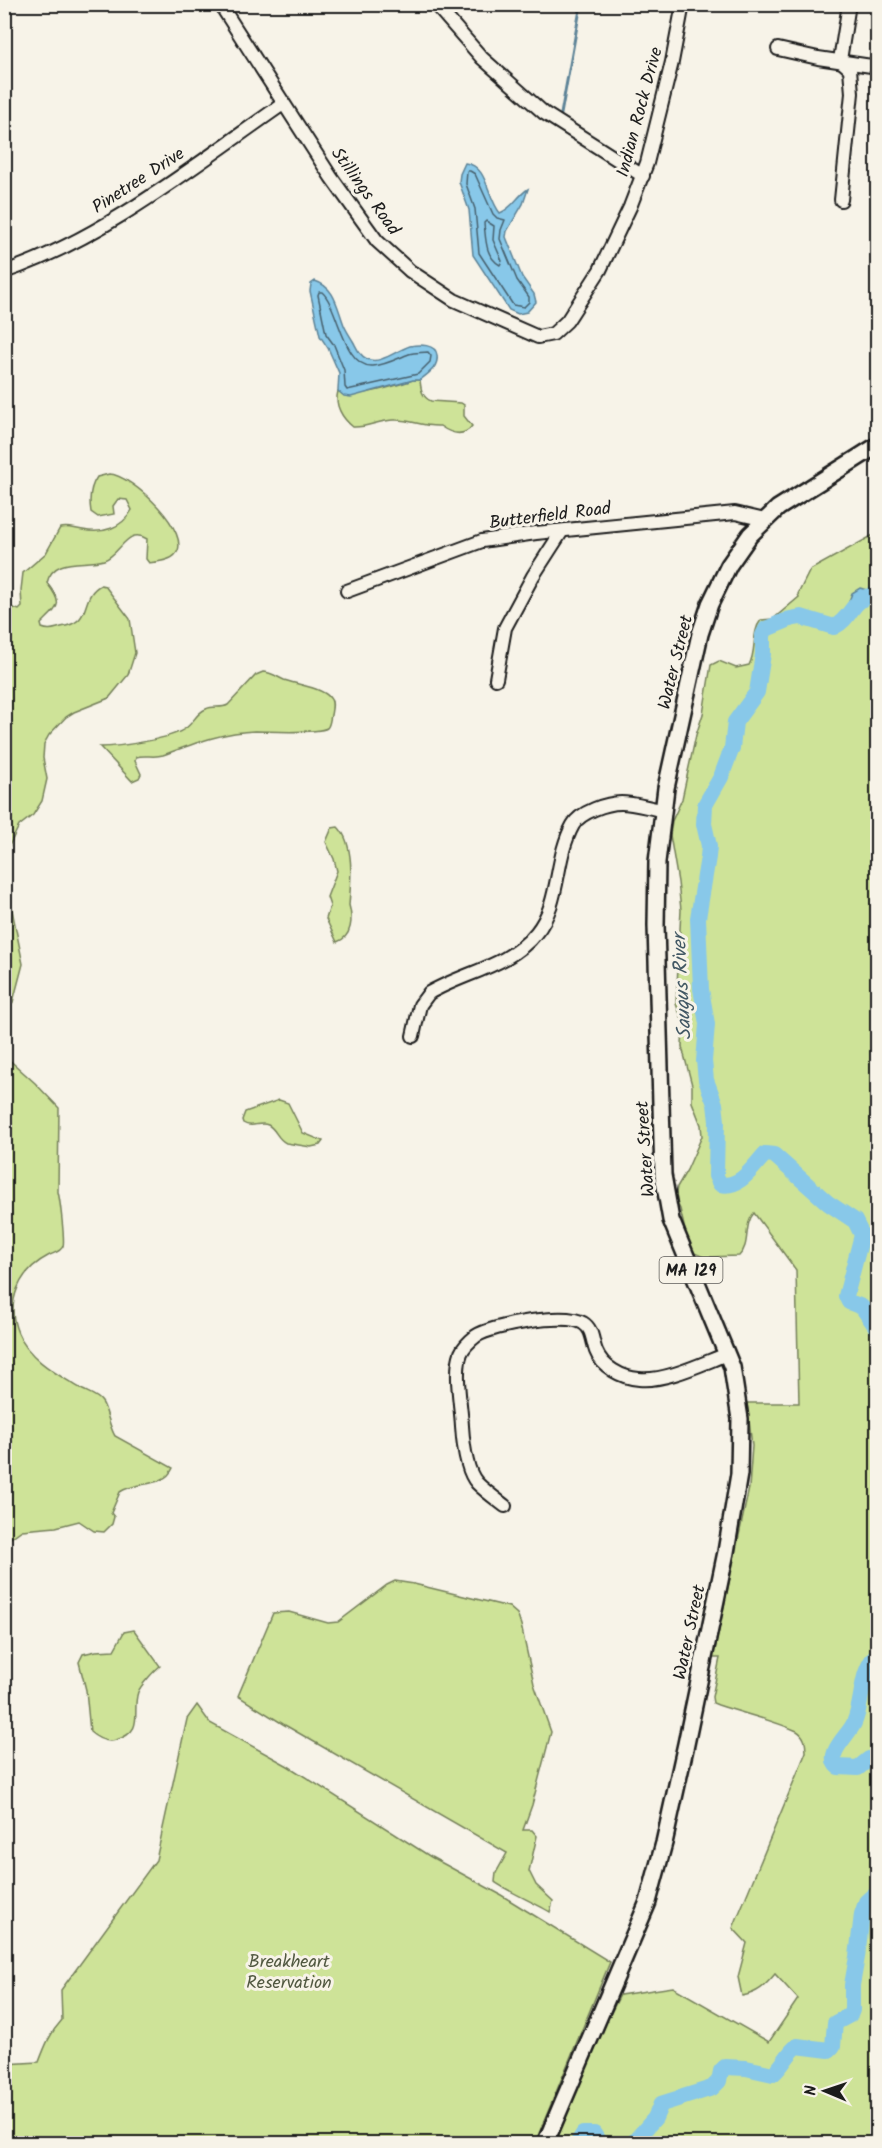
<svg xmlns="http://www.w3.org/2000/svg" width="882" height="2148" font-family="Kalam,sans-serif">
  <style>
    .green { fill: #cee398; stroke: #75805a; stroke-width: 1.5 }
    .water { fill: #88c8e9; stroke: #5d8397; stroke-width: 1.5 }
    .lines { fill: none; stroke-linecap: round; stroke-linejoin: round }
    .shore { stroke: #47616e; stroke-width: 1.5 }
    .stream { stroke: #5d8397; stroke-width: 3 }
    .river { stroke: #88c8e9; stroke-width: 16 }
    .minor-casing { stroke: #1c1c1c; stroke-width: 16 }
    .major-casing { stroke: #1c1c1c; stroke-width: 20 }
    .minor { stroke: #f7f3e8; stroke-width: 12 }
    .major { stroke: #f7f3e8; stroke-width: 15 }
    .labels { text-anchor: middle; stroke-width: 6; stroke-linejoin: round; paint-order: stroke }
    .shield { fill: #f7f3e8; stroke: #5e5c59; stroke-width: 1.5 }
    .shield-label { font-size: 16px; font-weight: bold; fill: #1c1c1c }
    .street-label { font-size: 18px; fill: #1c1c1c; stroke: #f7f3e8 }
    .park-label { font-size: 18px; fill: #515841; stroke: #f7f3e8 }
    .water-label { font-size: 20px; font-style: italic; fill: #425864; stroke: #f7f3e8 }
  </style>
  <rect width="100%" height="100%" fill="#f7f3e8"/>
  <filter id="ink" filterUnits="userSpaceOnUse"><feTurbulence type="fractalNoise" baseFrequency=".0167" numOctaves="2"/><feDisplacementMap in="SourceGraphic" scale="12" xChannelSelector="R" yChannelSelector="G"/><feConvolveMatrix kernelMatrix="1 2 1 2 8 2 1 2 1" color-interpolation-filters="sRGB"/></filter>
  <g filter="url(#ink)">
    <g class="green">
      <path d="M413,380H420C421,390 422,397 431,401L461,403L464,405V416L472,426C463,438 450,433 440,426C422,427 413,420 396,420C381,419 368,428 353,427C342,418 334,405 338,391C352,400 398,385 413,380Z"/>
      <path d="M109,474C132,474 195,535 175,555C170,561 156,562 149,563L146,559L147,539C127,526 120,555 104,560C84,566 53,556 47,583C64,605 59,606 41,624L42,628C49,631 53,629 61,627C95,622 78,597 101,585L105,586L130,619L135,653L128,675L109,698L74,712L66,717L49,735L44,744L43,758L47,779L42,801L33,815L19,826L5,854V605L19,610L22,607L21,590L23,573L46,553L60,528C69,526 75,529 83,530C103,534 122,528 132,510L127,500L118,499L113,506L114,514L98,517L91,512C89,500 90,487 97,477Z"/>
      <path d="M877,533V2143L800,2144L795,2141L792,2144H552L591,2052L620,1995L673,1987L769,2042L798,1999L775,1974C765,1986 758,1993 742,1996L738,1977L747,1943L733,1928L806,1752C806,1744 805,1736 797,1731C772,1720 745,1714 718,1705L713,1703L712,1697L720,1658H713L749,1488L752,1446L747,1403H799L796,1270L754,1213C743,1225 751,1245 739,1256L704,1257L694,1253L688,1243L680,1209L675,1199L677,1187L687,1170L702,1136L701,1125L692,1102V1085L682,1047L683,1022L676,1004L681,910L678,882L670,835L672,821L682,799L696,735L703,714L711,665L719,661L736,668L749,665C757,651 751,632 761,620L773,619L799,597L798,594L810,570Z"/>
      <path d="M263,672C271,672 277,677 284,680C296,684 323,688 330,698C334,702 332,709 331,715C330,719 330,725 327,728C317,734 269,731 255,731C222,732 193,744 163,755C153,758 145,754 136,757L135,761L141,774L139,778L132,781L100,747C118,747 172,739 186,728C194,722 196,713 206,709C213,705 221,709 228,705L256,675Z"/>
      <path d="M338,827C355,844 351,883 349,905C353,919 352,937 337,942L326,919L330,906L327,897L337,871L334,859L326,842L332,828Z"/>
      <polygon points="5,891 11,905 23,964 13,1002 5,1017"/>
      <path d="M5,1056L35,1083L59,1108L58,1192C60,1199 65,1241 63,1246C61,1252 53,1253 48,1256C19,1271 5,1303 18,1333C29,1360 59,1375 83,1390C89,1393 98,1396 102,1402C107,1409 109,1426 115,1436L173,1468C164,1488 137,1481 120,1492L111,1513L114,1517L112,1524L104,1532L94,1531L79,1521L56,1527L22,1530L5,1542Z"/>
      <path d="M279,1100L288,1103L303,1133L323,1141L320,1145L311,1147L286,1143C277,1139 276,1129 268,1125C259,1121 252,1129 243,1123L242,1120L245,1112Z"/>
      <path d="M395,1581L414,1584L509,1607L517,1614L521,1625L534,1684L551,1732L532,1805L523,1830H532L537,1836L529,1871L536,1885L553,1901L550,1912C541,1906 498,1886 495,1882L496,1873L507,1853L283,1724L238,1696L273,1613L289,1612L328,1623L338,1622L387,1585Z"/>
      <path d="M134,1630L160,1666C154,1671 141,1685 138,1692C131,1712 146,1731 116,1740C106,1743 98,1739 90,1732L86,1690L79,1662L83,1654L96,1651L114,1650L124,1632Z"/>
      <path d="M197,1705L210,1723L288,1766L431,1857L501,1895L610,1962L535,2143H5V2064L39,2062C45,2046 50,2033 62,2020L61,1990L156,1860L187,1719Z"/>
    </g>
    <g class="water">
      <path d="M465,163C488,165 487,198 500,213C513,208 517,196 528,189L523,204L507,231L506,237L522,277L534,294L536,302L527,312L518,314L509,310L473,255L469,210L459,182L460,174Z"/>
      <path d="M315,281C335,287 337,307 344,325C346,330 350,336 353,341C357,348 359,355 367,359C380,365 397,350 410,346C419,344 436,344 437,355C439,367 428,374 420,380H413L351,397L344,396L338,391L339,373L328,348L320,336L310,291L311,284Z"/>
      <path d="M860,588L877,593V595C861,602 853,625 834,627L846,610L852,593Z"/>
    </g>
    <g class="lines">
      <g class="shore">
        <polygon points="467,171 470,171 475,174 493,214 497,218 505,220 501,230 500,239 517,280 529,297 529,302 524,307 513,305 479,253 475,209 466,184"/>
        <path d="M486,221L494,226L493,240L502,261L500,265C485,256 486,240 484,223Z"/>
        <path d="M319,292H322C339,307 343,368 373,366C386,365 398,358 409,354C415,352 422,353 428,352L431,356L430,362L418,374L347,390L345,387L344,370L334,345L326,334L318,295Z"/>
      </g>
      <polyline class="stream" points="561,114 581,4"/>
      <g class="river">
        <path d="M878,594C849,598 855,616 834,627L801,617L790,619L766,629L763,635V654L757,692L735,722L732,748L721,777L705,805L704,824L709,846L708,857L698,918L701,989L707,1024L704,1061L706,1080L715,1104L717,1121L716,1176L720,1184C740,1189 753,1167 765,1154L774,1155L828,1203L855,1221L862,1235L846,1296L849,1302L862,1307L878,1330"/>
        <path d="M878,1653C859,1671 864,1701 854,1723C849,1735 824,1754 838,1767L858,1768L869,1759L878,1756"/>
        <polyline points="577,2144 583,2134 594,2134 600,2144"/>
        <path d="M632,2144L655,2118L661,2104L712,2088L719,2081L721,2071L725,2067L746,2068L773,2074C783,2066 787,2054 797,2046L829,2050L833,2046L835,2023L850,2015L852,2010V1985L857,1957L862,1914L866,1902L878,1891"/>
      </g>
      <defs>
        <g id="minor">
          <polyline points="220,4 331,177 377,241 410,271 454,300 538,337 553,334 567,321 600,270 630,207 647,163 672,62 683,4"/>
          <polyline points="435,4 482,58 544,113 643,176"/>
          <polyline points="778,49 818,58 878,67"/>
          <polyline points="841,200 852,93 850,69 840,60 849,4"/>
          <path d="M4,272C103,239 198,163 283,104"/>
          <polyline points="347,591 482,541 536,533 735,513 765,520"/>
          <polyline points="496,679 505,628 533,576 562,531"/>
          <path d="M413,1036L420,1005L429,993C463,973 510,966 536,933C561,903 554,859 573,825C580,812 607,803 621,803C634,803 649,808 662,810"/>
          <path d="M505,1506C496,1499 485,1491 477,1483C466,1471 463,1441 462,1426C461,1405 454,1372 461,1353C464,1346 471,1340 476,1336C493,1325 566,1312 583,1323C593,1329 592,1341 596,1351C602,1367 622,1378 639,1379C665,1382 703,1363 727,1354"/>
        </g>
        <polyline id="major" points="545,2144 648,1902 664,1843 686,1744 726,1552 739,1474 740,1419 732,1367 671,1220 663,1175 656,925 657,862 666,788 700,634 710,604 729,565 750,535 778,508 878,445"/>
      </defs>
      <use href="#minor" class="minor-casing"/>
      <use href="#major" class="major-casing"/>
      <use href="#minor" class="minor"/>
      <use href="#major" class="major"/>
    </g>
  </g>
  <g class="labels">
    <rect class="shield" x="659.5" y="1257" width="63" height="26" rx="4.5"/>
    <g class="shield-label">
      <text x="691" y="1276">MA 129</text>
    </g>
    <g class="street-label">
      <text transform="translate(639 112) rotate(-75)" y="6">Indian Rock Drive</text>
      <text transform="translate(138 180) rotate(-33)" y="6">Pinetree Drive</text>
      <text transform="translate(366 191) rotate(54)" y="6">Stillings Road</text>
      <text transform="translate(550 515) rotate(-7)" y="6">Butterfield Road</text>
      <text transform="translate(675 662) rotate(-76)" y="6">Water Street</text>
      <text transform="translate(645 1149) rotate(-94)" y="6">Water Street</text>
      <text transform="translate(689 1632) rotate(-78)" y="6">Water Street</text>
    </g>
    <g class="park-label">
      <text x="289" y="1967">Breakheart<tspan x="289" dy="21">Reservation</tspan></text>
    </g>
    <g class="water-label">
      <text transform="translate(681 987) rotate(-93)" y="7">Saugus River</text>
    </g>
  </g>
  <rect width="882" height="2148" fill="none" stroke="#f7f3e8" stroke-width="24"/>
  <rect x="12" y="12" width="858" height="2124" fill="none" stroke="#1c1c1c" stroke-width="2" filter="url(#ink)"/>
  <g transform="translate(825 2091) rotate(272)" stroke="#f7f3e8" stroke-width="4.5" paint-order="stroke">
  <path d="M0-4.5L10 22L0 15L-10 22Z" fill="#1c1c1c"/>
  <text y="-9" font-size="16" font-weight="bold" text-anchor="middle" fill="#1c1c1c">N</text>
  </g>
</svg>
